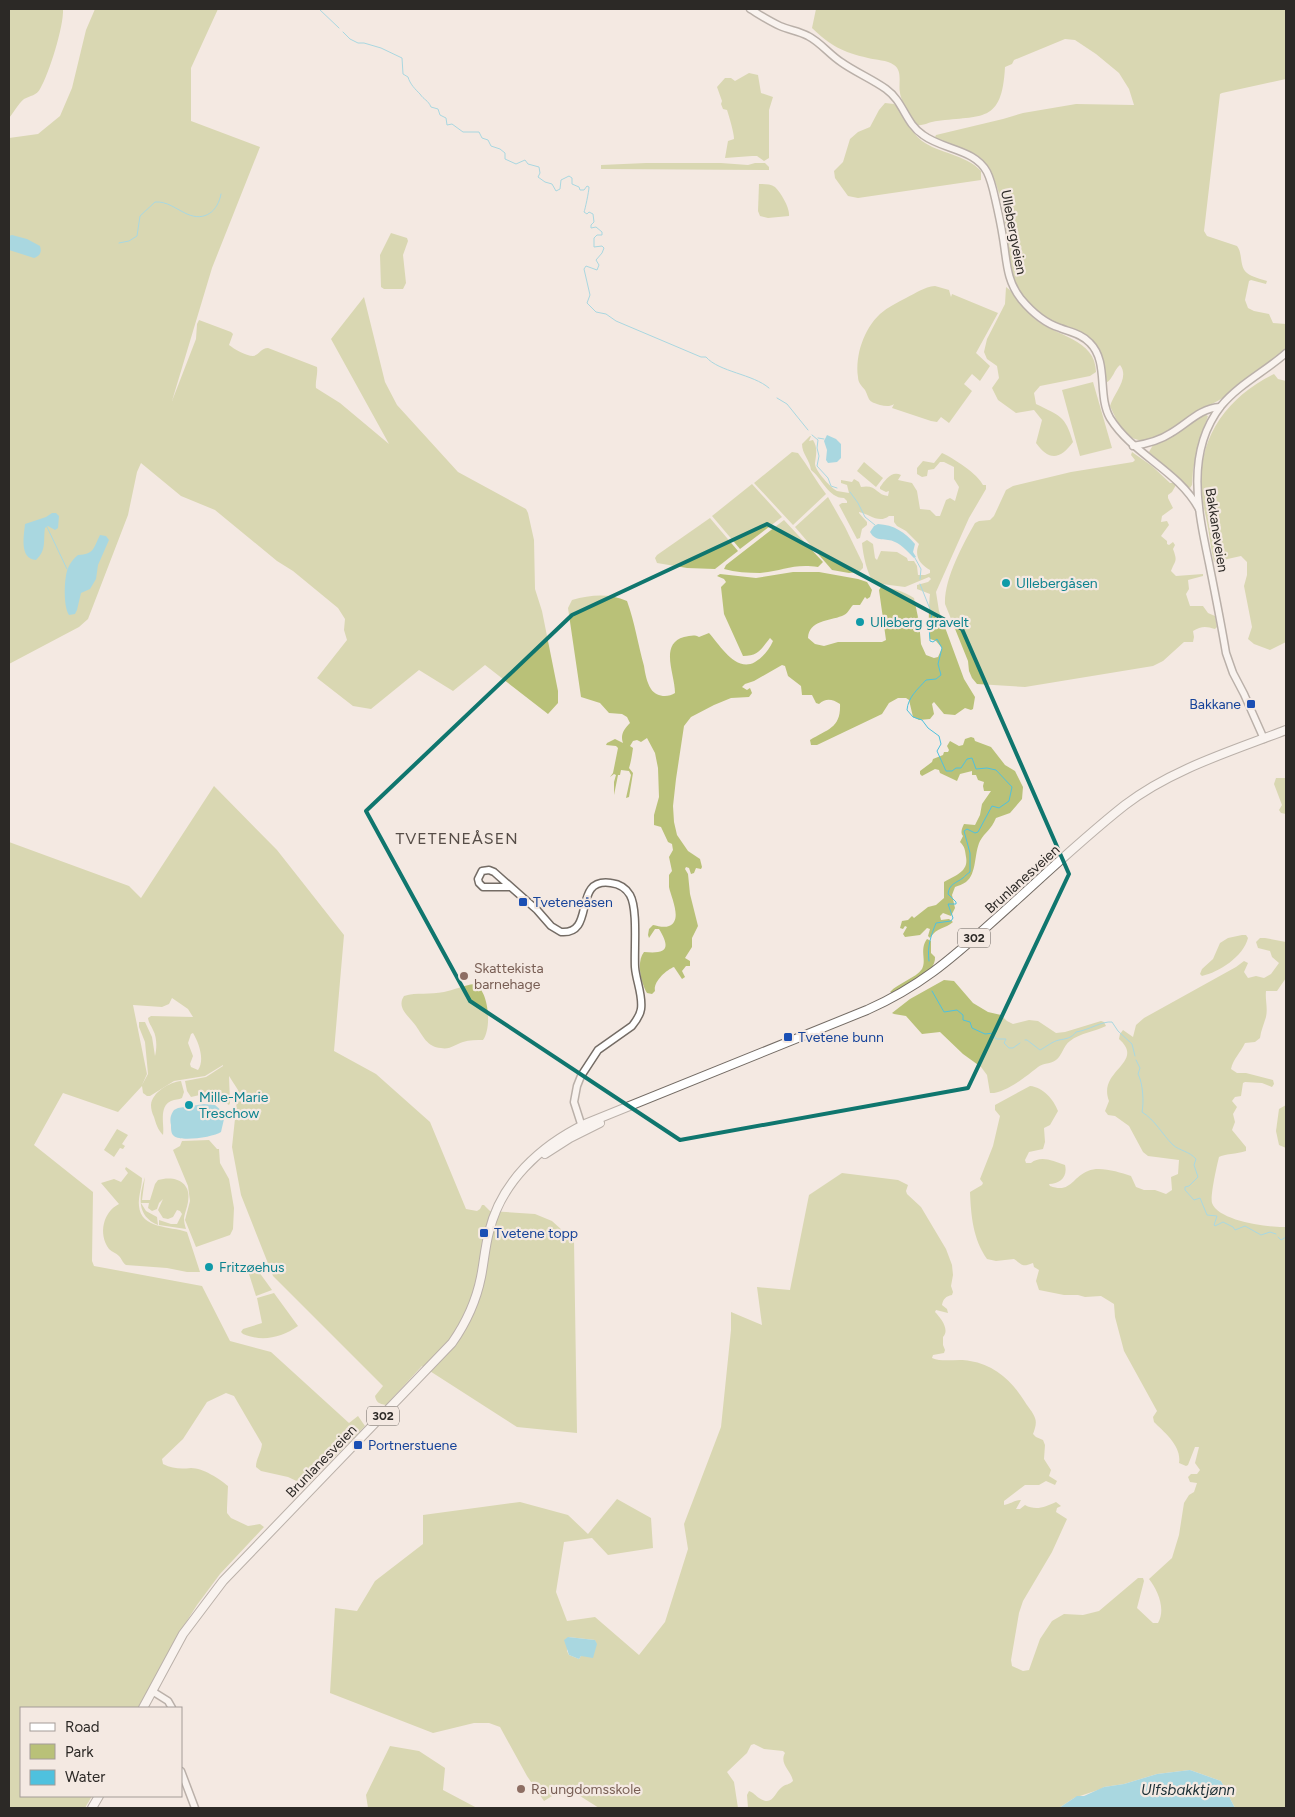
<svg xmlns="http://www.w3.org/2000/svg" width="1295" height="1817" font-family="Figtree,sans-serif">
  <style>
    .green { fill: #b9c178; fill-rule: evenodd }
    .water { fill: #4fc1de }
    .lines { fill: none; stroke-linecap: round; stroke-linejoin: round }
    .stream { stroke: #4fc1de; stroke-width: 1 }
    .minor-casing { stroke: #746c65; stroke-width: 9 }
    .major-casing { stroke: #746c65; stroke-width: 10 }
    .minor { stroke: #fff; stroke-width: 6 }
    .major { stroke: #fff; stroke-width: 8 }
    .marked { fill: none; stroke: #0f766e; stroke-width: 4; stroke-linejoin: round }
    .culture-dot { fill: #0f9aa8; stroke: #f4e9e2; stroke-width: 2 }
    .transit-dot { fill: #1a4fb4; stroke: #f4e9e2; stroke-width: 2 }
    .education-dot { fill: #8d6e63; stroke: #f4e9e2; stroke-width: 2 }
    .labels { text-anchor: middle; stroke-width: 4.5; stroke-linejoin: round; paint-order: stroke }
    .shield { fill: #f4e9e2; stroke: #68635e; stroke-width: 1 }
    .shield-label { font-size: 12px; font-weight: bold; fill: #2c2926 }
    .street-label { font-size: 14px; fill: #2c2926; stroke: #f4e9e2 }
    .culture-label { font-size: 14px; fill: #0d838f; stroke: #f4e9e2; text-anchor: start }
    .transit-label { font-size: 14px; fill: #164399; stroke: #f4e9e2; text-anchor: start }
    .education-label { font-size: 14px; fill: #785e54; stroke: #f4e9e2; text-anchor: start }
    .water-label { font-size: 15px; font-style: italic; fill: #1c3036; stroke: #f4e9e2 }
    .quarter-label { font-size: 16px; letter-spacing: 1px; fill: #564d47; stroke: #f4e9e2 }
  </style>
  <rect width="100%" height="100%" fill="#f4e9e2"/>
  <g class="green">
    <path d="M9,9H63C64,26 49,74 40,89C37,95 30,96 24,99C18,104 14,112 9,118Z"/>
    <path d="M95,9H218L191,68V121L260,147L212,268L172,401L196,339L197,324L199,320L231,332L233,334L229,345C234,349 246,356 253,356C259,355 261,348 268,348L317,367C318,375 315,381 316,388L340,403L389,444L331,339L364,297L385,382L397,405L458,472L526,509L528,513L534,540L535,589L542,611L558,691V703L548,714L485,665L453,691L419,670L371,709L353,706L317,678L347,640L344,630L345,619L338,608L293,571L277,561L215,510L181,496L141,463L137,472L128,515L88,619L79,627L9,664V138L38,134L60,116L72,88L86,30Z"/>
    <path d="M816,9H1286V79L1222,93L1220,94L1204,231L1207,236L1237,246C1243,253 1239,267 1247,273C1252,277 1261,279 1267,281L1266,284L1251,280L1249,281L1245,300L1248,308L1254,311L1269,314L1273,323L1286,324V351C1266,366 1246,383 1224,397C1216,403 1206,406 1197,412C1181,421 1155,446 1135,439C1122,434 1115,417 1110,406C1114,393 1130,378 1120,365C1114,370 1113,379 1106,383C1101,372 1106,358 1098,347C1086,330 1069,330 1052,322C1038,315 1025,302 1017,288C1009,274 1009,259 1008,244C1005,220 999,170 978,156C967,149 951,146 939,141L935,137L936,135L1003,119L1023,113L1076,104L1134,105L1129,89L1119,73L1096,54L1075,40L1065,39L1014,60L1012,64L1005,67C1002,124 982,115 937,121C931,121 920,128 915,124C910,120 901,100 900,93C898,84 903,71 894,65C887,60 876,60 868,58C842,52 831,46 812,28Z"/>
    <path d="M749,73L758,75L761,93L773,97L769,110V158L764,161L757,156H752L725,158L728,141L734,139C734,133 729,116 727,110L723,109L721,104L722,101L717,87L725,78H731L735,81Z"/>
    <path d="M885,103L894,104C905,115 909,131 922,141C940,154 965,154 981,171V180L858,198L848,196L835,178L834,171L843,162L850,139L858,132L870,127L879,110Z"/>
    <polygon points="646,163 721,163 748,165 755,163 765,163 769,167 769,170 601,169 601,165"/>
    <path d="M759,184C764,184 771,184 775,187C781,193 790,208 789,216L768,218L760,216L758,211Z"/>
    <polygon points="391,233 407,238 408,241 403,255 406,283 403,289 384,289 381,287 380,255"/>
    <path d="M935,286L949,290L951,297L952,294L998,313L976,353L990,366L980,381L972,374L964,384L972,391L949,423L941,417L937,422L931,421L892,408L894,404C890,407 885,406 880,405C867,401 870,400 865,390C862,386 858,383 858,377C855,355 864,329 880,314C888,307 898,302 906,298C916,293 924,287 935,286Z"/>
    <path d="M1006,287C1015,293 1025,311 1035,319C1055,336 1096,339 1096,372L1090,376L1040,386L1034,393L1036,404C1060,416 1065,415 1073,442C1060,460 1049,461 1036,443L1042,420L1034,410L1016,413L998,400L992,388L999,378L997,366L987,359L984,352L987,339L1005,304Z"/>
    <path d="M1274,374L1278,379L1286,381V642L1270,650L1254,644L1248,639L1252,627L1244,586L1247,575V562L1241,556L1214,562C1211,551 1210,539 1208,528C1206,515 1202,503 1201,490C1198,437 1227,397 1274,374Z"/>
    <polygon points="1093,382 1112,448 1080,456 1062,390"/>
    <polygon points="1206,415 1208,416 1207,419 1199,440 1193,470 1192,485 1190,488 1188,487 1149,452 1153,445 1169,438 1196,419"/>
    <path d="M810,436H811L809,441L813,440C818,448 816,455 815,463C814,470 831,488 837,491C841,492 845,492 849,493L847,485L841,483V480L852,482L854,479L859,482L861,487C877,484 876,495 888,496L889,491L886,492L880,489V487C885,480 892,470 901,475L898,480L912,483L917,491L920,509L930,510L936,516H940L946,500L950,498L955,501L959,487L954,479V467L944,462H940L934,469L928,470L927,476L922,477L917,474V468L923,461L934,463L942,453C953,458 978,474 983,485H986V489L969,518L936,592L939,611L964,679L975,697L973,709L971,710L965,708L955,715L944,714L934,702L932,704L934,714L930,719L919,720L913,717L909,700L906,698H898L889,703L882,714L817,745H811L810,740C828,729 841,728 840,704C832,699 826,698 819,704L816,703L812,695H802L801,686L788,676L785,666L782,665L754,681L745,684L742,687L747,690L750,688L752,693L749,697L731,698L714,705L691,717L684,726L676,779L673,806L674,822L677,835L688,851L700,859L702,867L701,869L696,868L694,873L691,874L689,868L686,867L685,869L688,874L690,894L698,926L692,938V947L685,958L690,961V966H686L682,971L685,977L682,979L674,967C666,970 653,982 655,991L652,994L647,993C641,983 636,962 644,952C665,954 672,950 659,929H655L649,938L648,935L649,929L653,925C658,926 664,928 669,926C683,921 671,897 669,887C669,883 669,879 669,875L672,871L669,857L673,850L672,844L668,842L661,827L654,825V815L659,797L658,768L655,753L647,738L641,742L637,740L633,741L630,746L633,748C632,755 631,762 629,768L633,773L629,797L626,798L631,775L629,771L621,770L620,775H618L614,795V782L616,775L614,774L610,777L613,773L618,748L616,746L606,745L607,743L615,739L623,743C620,735 624,729 630,723L627,717L622,714L609,713L600,703L581,697L568,608L572,600C591,595 608,593 627,601C635,623 638,645 644,666C645,673 647,683 651,689C656,697 668,698 675,693C675,674 659,644 684,637C690,636 694,634 699,637L709,633C720,645 736,673 755,662C763,657 769,650 773,641L770,638C761,649 759,656 743,656L724,614L721,587L726,582L724,579L717,576L720,574L756,578L793,572H819L858,579L867,582L872,590L870,597L867,599L865,597L860,605H853C849,609 848,614 842,616C829,621 809,620 808,638L815,644L824,646L838,642H882L886,640L879,590L881,587C893,588 903,591 914,598L919,622L921,644L926,655L934,658L938,657L942,648L936,641L930,639C928,636 929,599 930,594L917,589V585L928,582L931,579L929,577L905,587L874,583C867,574 863,555 862,543L867,540L873,544L875,558L877,560L881,551L897,552L907,558L908,561H914L917,566L918,575H925L930,573V570C919,564 914,555 919,544L906,531L897,526L894,522V516H889C879,524 869,514 859,512V513L867,522V525L862,529L860,538L857,539L839,505L842,503H847V501L844,498C828,498 822,478 811,470C810,460 802,454 802,444Z"/>
    <path d="M792,452L798,453C808,466 816,481 826,494L793,525L754,483Z"/>
    <path d="M1132,452L1152,466L1170,483H1174L1176,485L1172,492L1168,495V498L1173,508L1162,516L1161,522L1167,521L1169,525L1161,536L1167,541V544L1169,545L1173,542L1175,545L1173,549C1178,562 1175,560 1171,571L1176,576L1203,574V576L1188,580L1189,589L1186,594L1190,606H1203L1208,613L1215,616L1217,627L1215,629C1206,626 1201,626 1193,631L1194,637L1193,642H1184L1163,661L1153,666L1025,687L977,684L972,678L969,671L968,661L945,604C944,579 963,544 975,523L979,521L990,520L994,516L1006,490L1013,486L1071,472L1133,462L1135,460L1131,455Z"/>
    <polygon points="864,462 883,478 876,487 857,471"/>
    <polygon points="752,484 782,517 740,549 712,516"/>
    <polygon points="828,497 845,527 863,564 863,568 859,572 849,573 832,570 795,527"/>
    <polygon points="710,518 738,551 715,569 687,568 657,563 655,558 657,555"/>
    <path d="M784,520L823,562L818,567C794,563 782,571 760,573C748,573 735,572 724,569L726,565Z"/>
    <path d="M971,737L974,738L975,741L991,747L1005,765L1015,771L1023,787L1022,799L1010,813L996,818C991,830 985,832 980,841C974,853 977,874 966,882C963,884 958,886 955,887L952,895L955,908L951,916L943,913L940,916L941,920L949,919L953,922C945,929 937,927 930,938L928,936L930,929L927,928L920,935L905,937L903,934L907,927L905,926L903,929L900,928L902,921L908,920L912,916L914,918L928,907L936,905L944,898V882C954,876 969,872 966,857C965,850 965,847 960,842L963,836C960,833 962,828 964,824L975,825L980,815L982,804L991,791H984L983,786L984,782L978,780L976,775H972V771L960,774L957,781L940,773L939,770L935,769L922,776L920,774V771L932,762L933,759L943,755L944,752H948L949,750L947,746L950,741L959,746L963,745L965,739Z"/>
    <polygon points="1276,778 1285,778 1286,779 1286,814 1281,813 1279,810 1282,805 1274,784"/>
    <path d="M214,786L277,850L344,935L334,1051L376,1074L430,1122L466,1209L477,1211L480,1209L482,1205H484L490,1211L535,1214L552,1221L574,1241L577,1433L517,1427L422,1366L386,1405C379,1404 376,1402 375,1396L383,1386L273,1276L241,1195L232,1147L238,1090L229,1076L230,1103L229,1105L218,1098L207,1097L204,1094L191,1097L187,1091L185,1081L206,1077L223,1066V1065L205,1076L174,1081L150,1096H147L143,1093L142,1086L118,1112L63,1093L34,1145L93,1192L92,1261L94,1266L202,1286L230,1341L271,1352L349,1423L358,1416L365,1426L309,1483L305,1485L288,1477L261,1471L256,1467C256,1459 261,1453 262,1444L234,1396L226,1393L207,1402L183,1439L162,1459L163,1464C173,1469 181,1469 191,1468C203,1468 220,1479 228,1486L227,1508V1513L231,1518L248,1526L260,1524L264,1527L220,1574L197,1605L183,1627L138,1708H21V1796H92L85,1808H9V842L129,886L141,898ZM172,998L188,1009L193,1017L151,1016L148,1018C149,1024 151,1025 153,1030C157,1037 157,1048 155,1056L152,1037L145,1022H139V1027L145,1042L148,1074L142,1085L147,1074L133,1005L162,1007L169,1004ZM193,1033C199,1043 205,1060 198,1070L191,1067L190,1064L193,1056L188,1043L191,1034Z"/>
    <path d="M1242,935H1246L1248,938C1243,957 1219,972 1202,976L1200,974L1202,969L1213,959L1220,943L1228,938Z"/>
    <path d="M1260,938H1265L1286,942V978L1277,991H1266C1265,1000 1268,1008 1266,1017C1264,1024 1261,1030 1260,1038L1255,1042L1245,1043C1241,1052 1233,1059 1231,1069L1237,1073H1246L1273,1080L1274,1084L1272,1087L1262,1083L1245,1082L1243,1083L1241,1096L1235,1097L1232,1101L1237,1107L1233,1114L1235,1122L1232,1130L1246,1147V1151C1237,1154 1224,1154 1219,1157C1217,1165 1210,1196 1212,1203C1218,1221 1270,1228 1286,1227V1808H1235L1221,1781L1190,1770L1157,1774L1124,1784L1104,1787L1101,1789L1074,1798L1059,1808H748L747,1795L749,1791C754,1793 755,1795 759,1798C773,1807 774,1793 782,1787C786,1784 789,1785 793,1781C791,1770 779,1764 785,1753L783,1751L764,1749L754,1744L751,1745L747,1753L727,1772L734,1782L738,1808H599L580,1796L566,1791L557,1793L544,1801L527,1776L500,1727L489,1723H474L433,1733L330,1693L335,1608L357,1611L375,1581L423,1544V1515L520,1502L568,1515L588,1534L617,1499L651,1518L653,1548L608,1555L592,1538L564,1542L556,1592L567,1621L595,1617L639,1655L665,1622L688,1549L684,1524L721,1427L731,1330V1312L762,1325L757,1287L790,1290L809,1195L842,1173L898,1180L908,1185L906,1191L907,1194L921,1207L946,1249L952,1265L953,1275L951,1286L953,1292L952,1295C946,1296 943,1299 942,1305L947,1309L948,1313L936,1310L935,1312C941,1318 950,1330 943,1337V1345L945,1350L944,1353L933,1355L932,1358C944,1363 958,1358 970,1361C995,1365 1012,1381 1025,1402C1028,1407 1033,1412 1035,1418C1037,1423 1035,1429 1033,1434L1036,1437L1043,1440L1045,1445L1044,1459L1051,1470L1049,1476L1057,1481L1055,1485L1046,1481L1039,1485H1025L1004,1501V1505C1011,1504 1014,1500 1021,1500L1016,1509H1020L1025,1505C1036,1511 1045,1507 1056,1502L1061,1506L1057,1508L1056,1512L1067,1519L1052,1552L1023,1601L1019,1613L1011,1660L1012,1666L1023,1671L1029,1670L1040,1639L1052,1621L1064,1614L1083,1615L1099,1611L1138,1578H1143L1144,1581L1137,1608L1153,1623H1158C1166,1610 1158,1590 1149,1579L1172,1558L1179,1535L1184,1503L1189,1495L1194,1492L1197,1483L1190,1482L1188,1477L1191,1474H1197L1200,1470L1195,1463L1199,1447H1195L1188,1465L1186,1466L1179,1463C1182,1446 1164,1432 1154,1422L1153,1417L1157,1411L1124,1351L1115,1317L1114,1304L1101,1296L1085,1297L1078,1295H1064L1039,1290L1036,1281L1039,1270L1034,1267L1033,1263C1022,1267 1024,1266 1014,1259L996,1261L987,1259C973,1239 971,1216 970,1192L982,1185L983,1183L980,1179L993,1146L1000,1116L995,1110V1105L1030,1086C1043,1087 1054,1100 1058,1111L1050,1125L1044,1128L1045,1142L1043,1149L1029,1152L1025,1160L1026,1163H1031C1041,1155 1053,1161 1065,1165C1068,1177 1060,1184 1049,1184L1050,1186C1071,1194 1072,1177 1088,1171C1100,1166 1118,1172 1131,1176L1136,1187L1144,1190H1155L1166,1194L1172,1190L1171,1177L1178,1174L1179,1160L1148,1156L1143,1152L1129,1126L1115,1116L1108,1115L1105,1111L1109,1101C1097,1070 1146,1063 1119,1039L1120,1034L1123,1030L1133,1037L1136,1025L1144,1018L1236,967L1244,961L1248,963L1244,972L1248,978L1256,976L1264,978L1271,974L1279,963L1272,957L1270,951L1258,948L1256,942ZM568,1637L595,1640L596,1645L585,1656H581L579,1659L569,1655L567,1651Z"/>
    <path d="M927,939L931,941V953L935,957C936,974 906,986 892,993L890,992C898,983 916,978 922,969C927,960 919,950 927,939Z"/>
    <path d="M944,980L954,981L973,1003L988,1012L1001,1015L1007,1021L1013,1024L1029,1020L1038,1021L1056,1033L1065,1032L1101,1021L1104,1022L1106,1026C1094,1032 1080,1033 1070,1041C1063,1046 1062,1056 1056,1060C1051,1064 1043,1063 1038,1067C1027,1076 1004,1094 990,1093L987,1075L981,1067L963,1054L940,1032L922,1034L906,1016L894,1014L892,1013L910,999Z"/>
    <path d="M475,984C489,991 492,1028 483,1040C477,1040 469,1040 463,1042C456,1044 450,1050 441,1048C427,1047 423,1036 416,1026C409,1016 396,1008 404,996C417,992 430,995 444,992C455,990 463,985 475,984Z"/>
    <path d="M181,1081L184,1092L182,1098C179,1100 175,1099 171,1101C158,1107 165,1126 163,1135C158,1130 156,1124 154,1117C152,1113 151,1109 151,1105C152,1092 170,1082 181,1081Z"/>
    <polygon points="1286,1105 1286,1148 1279,1145 1276,1131 1279,1109"/>
    <polygon points="117,1129 128,1135 122,1144 125,1146 123,1149 120,1148 114,1157 104,1150"/>
    <polygon points="209,1140 217,1149 219,1149 220,1163 229,1179 234,1208 233,1229 230,1235 196,1247 185,1220 190,1201 188,1186 173,1150 180,1146 182,1141"/>
    <path d="M126,1167L142,1178C142,1187 138,1197 139,1206C141,1229 170,1226 187,1232L200,1272H187L167,1268L126,1265C122,1262 122,1259 119,1256C116,1253 112,1252 109,1249C98,1234 103,1212 119,1204L101,1183L114,1179L121,1182L128,1173L125,1169Z"/>
    <path d="M145,1177L142,1200H150L155,1184L158,1180C175,1175 192,1182 188,1202C187,1208 185,1212 184,1218C184,1222 185,1226 186,1229L159,1225V1220L171,1224H177L182,1214L180,1211L177,1210L173,1217L168,1219L163,1218L158,1210L163,1199L159,1203L157,1209L152,1211L148,1208L149,1203H141L146,1211L157,1217L158,1225C136,1216 139,1196 145,1177Z"/>
    <polygon points="254,1269 259,1272 272,1290 256,1296 248,1271"/>
    <path d="M274,1293L298,1326C281,1338 262,1342 243,1334L241,1332L243,1329L262,1323L257,1298Z"/>
    <polygon points="390,1746 419,1751 445,1768 443,1790 477,1808 368,1808 366,1795"/>
  </g>
  <g class="water">
    <path d="M12,235L27,239L40,246C42,252 40,256 34,258L9,250V236Z"/>
    <polygon points="827,435 836,439 841,444 841,458 837,462 828,463 826,460 827,450 824,441"/>
    <path d="M52,513H56L59,516L58,528L55,530L48,526L45,528C43,540 47,550 36,560C19,559 24,535 25,524L46,517Z"/>
    <path d="M878,524C894,525 905,532 915,544L913,552L916,557L914,558C909,553 902,545 895,542C886,537 876,543 870,532L874,526Z"/>
    <path d="M100,535L106,536L109,540L98,565L96,579L90,589L81,593L77,610L75,614L69,615C63,606 64,577 68,568C70,563 74,558 78,555C94,554 93,549 100,535Z"/>
    <path d="M204,1104L215,1105L223,1112L224,1119L221,1132C214,1137 181,1142 174,1136C171,1134 171,1129 171,1125C170,1119 170,1116 174,1110L178,1108Z"/>
    <polygon points="568,1637 595,1640 597,1644 593,1658 581,1656 579,1659 569,1655 564,1640"/>
    <polygon points="1190,1770 1221,1781 1235,1808 1059,1808 1077,1796 1084,1796 1104,1787 1124,1784 1157,1774"/>
  </g>
  <g class="lines">
    <g class="stream">
      <polyline points="319,9 339,28"/>
      <path d="M343,32L350,39L358,43H364L381,48L402,58L403,74L408,77C410,84 415,89 420,94C424,100 428,100 431,107L438,109L440,115L446,118L447,125L452,124L463,132H479L482,138L488,140L491,146L500,149L505,153V159L516,164L525,160L528,164L539,167L540,173L538,177L545,182L552,184L556,191L560,189L561,180L569,176L572,178V184L579,187L580,190H584L587,186L589,187C589,191 585,210 584,212L587,214L589,212L593,214L594,222L591,225V228L596,227L602,232V235H597L594,238V247L602,246L604,248L602,253L596,260L599,265L597,270L586,266L584,269L590,295L587,303L596,312L606,314L616,321L701,357H706C719,372 753,374 769,388"/>
      <path d="M119,243L129,241L137,236L140,216L155,202C167,201 176,209 187,214C205,222 218,211 221,194"/>
      <polyline points="777,398 787,404 808,430"/>
      <polyline points="812,435 818,440 817,448 819,456 817,466 828,478 831,486 837,488"/>
      <polyline points="818,438 824,439"/>
      <polyline points="850,492 858,503 865,517 875,525"/>
      <polyline points="47,527 67,569"/>
      <polyline points="915,558 921,569 920,579"/>
      <path d="M920,584L932,614L929,625L930,641L933,642L937,639L942,648L938,664L941,675L936,679L926,680C918,689 908,697 907,710L913,717L922,720L928,728L939,736L941,744L937,751L946,771H952L956,768H961L967,759L972,758L976,769L987,768L996,770L1012,787L1009,801L999,808L992,806L978,832L975,833L967,829L964,831L970,853V872C967,874 965,876 963,878C956,883 949,884 948,894L956,902V904H948L953,918L951,921L936,923C931,936 927,946 929,961"/>
      <polyline points="932,991 944,1012 957,1010 963,1015 963,1020 970,1022 972,1028 985,1034 994,1033 995,1038 997,1039 1006,1039 1004,1043 1009,1048 1013,1048 1020,1043"/>
      <path d="M1025,1040H1027L1040,1050C1046,1047 1053,1041 1059,1040C1065,1039 1072,1038 1076,1032C1089,1030 1102,1021 1112,1022L1118,1031L1132,1044L1135,1056"/>
      <path d="M1136,1060L1140,1068L1138,1074C1143,1083 1144,1103 1142,1112C1155,1120 1162,1134 1173,1145C1180,1151 1189,1151 1196,1159L1194,1165L1198,1177L1189,1186L1185,1187V1190L1194,1200L1200,1198L1207,1215L1217,1216L1214,1225L1215,1226L1223,1222L1233,1227L1235,1230L1245,1226L1261,1235L1270,1232L1276,1234"/>
      <polyline points="1278,1237 1281,1240 1286,1237"/>
    </g>
    <defs>
      <g id="minor">
        <path d="M750,9C760,15 769,21 780,26C789,30 799,31 808,36C820,42 829,54 841,62C855,72 872,79 886,89C904,102 905,123 923,135C943,150 975,149 987,172C991,180 993,189 995,198C998,211 1001,225 1003,238C1007,261 1006,280 1021,299C1031,311 1044,323 1060,328C1070,332 1082,334 1090,343C1109,362 1097,395 1110,418C1133,455 1178,470 1199,509"/>
        <path d="M1133,446C1146,444 1159,441 1171,433C1187,424 1200,408 1220,407"/>
        <path d="M1264,739L1244,694L1233,673L1226,653C1221,623 1215,593 1209,563C1198,511 1185,452 1221,406C1239,384 1266,371 1286,353"/>
        <path d="M510,887H483L479,883L478,879L482,871L489,870L494,872L537,910L551,926L561,932C597,935 571,877 611,883C619,884 626,888 630,895C638,909 634,950 635,967C636,981 643,995 641,1009C640,1016 636,1021 632,1026L598,1050L581,1076L577,1086L574,1102L583,1130"/>
        <polyline points="152,1691 168,1701 172,1708"/>
        <polyline points="181,1771 195,1808"/>
      </g>
      <g id="major">
        <polyline points="545,1154 570,1138 600,1123"/>
        <path d="M143,1708L183,1634L223,1581L452,1343C466,1323 476,1302 481,1277C484,1262 485,1247 489,1232C501,1182 540,1146 585,1124L867,1010C919,987 950,960 991,923C1035,884 1078,842 1125,805C1172,769 1232,751 1286,730"/>
        <polyline points="92,1808 99,1796"/>
      </g>
    </defs>
    <use href="#minor" class="minor-casing"/>
    <use href="#major" class="major-casing"/>
    <use href="#minor" class="minor"/>
    <use href="#major" class="major"/>
  </g>
  <path d="M0 0H1295V1817H0ZM767,524L962,629L1069,874L968,1088L680,1140L470,1001L366,811L572,615Z" fill="#f4e9e2" fill-opacity=".55" fill-rule="evenodd"/>
  <path class="marked" d="M767,524L962,629L1069,874L968,1088L680,1140L470,1001L366,811L572,615Z"/>
  <g class="culture-dot">
    <circle cx="1006" cy="583" r="5"/>
    <circle cx="860" cy="622" r="5"/>
    <circle cx="189" cy="1105" r="5"/>
    <circle cx="209" cy="1267" r="5"/>
  </g>
  <g class="transit-dot">
    <rect x="1246" y="699" width="10" height="10" rx="2.5"/>
    <rect x="518" y="897" width="10" height="10" rx="2.5"/>
    <rect x="783" y="1032" width="10" height="10" rx="2.5"/>
    <rect x="479" y="1228" width="10" height="10" rx="2.5"/>
    <rect x="353" y="1440" width="10" height="10" rx="2.5"/>
  </g>
  <g class="education-dot">
    <circle cx="464" cy="976" r="5"/>
    <circle cx="521" cy="1789" r="5"/>
  </g>
  <g class="labels">
    <g class="shield">
      <rect x="958" y="928.5" width="32" height="19" rx="4"/>
      <rect x="367" y="1406.5" width="32" height="19" rx="4"/>
    </g>
    <g class="shield-label">
      <text x="974" y="942">302</text>
      <text x="383" y="1420">302</text>
    </g>
    <g class="street-label">
      <text transform="translate(1014 232) rotate(79)" y="5">Ullebergveien</text>
      <text transform="translate(1217 530) rotate(81)" y="5">Bakkaneveien</text>
      <text transform="translate(1022 879) rotate(-42)" y="5">Brunlanesveien</text>
      <text transform="translate(321 1461) rotate(-46)" y="5">Brunlanesveien</text>
    </g>
    <g class="culture-label">
      <text x="1016" y="588">Ullebergåsen</text>
      <text x="870" y="627">Ulleberg gravelt</text>
      <text x="199" y="1102">Mille-Marie<tspan x="199" dy="16">Treschow</tspan></text>
      <text x="219" y="1272">Fritzøehus</text>
    </g>
    <g class="transit-label">
      <text x="1241" y="709" text-anchor="end">Bakkane</text>
      <text x="533" y="907">Tveteneåsen</text>
      <text x="798" y="1042">Tvetene bunn</text>
      <text x="494" y="1238">Tvetene topp</text>
      <text x="368" y="1450">Portnerstuene</text>
    </g>
    <g class="education-label">
      <text x="474" y="973">Skattekista<tspan x="474" dy="16">barnehage</tspan></text>
      <text x="531" y="1794">Ra ungdomsskole</text>
    </g>
    <g class="water-label">
      <text x="1188" y="1795">Ulfsbakktjønn</text>
    </g>
    <g class="quarter-label">
      <text x="457" y="844">TVETENEÅSEN</text>
    </g>
  </g>
  <rect width="1295" height="1817" fill="none" stroke="#2c2926" stroke-width="20"/>
  <rect x="20" y="1707" width="162" height="90" fill="#f4e9e2" stroke="#a49c97"/>
  <rect x="30" y="1723" width="25" height="8" fill="#ffffff" stroke="#a49c97"/>
  <text x="65" y="1732" font-size="15" fill="#2c2926">Road</text>
  <rect x="30" y="1744" width="25" height="15" fill="#b9c178" stroke="#a49c97"/>
  <text x="65" y="1757" font-size="15" fill="#2c2926">Park</text>
  <rect x="30" y="1770" width="25" height="15" fill="#4fc1de" stroke="#a49c97"/>
  <text x="65" y="1782" font-size="15" fill="#2c2926">Water</text>
</svg>
